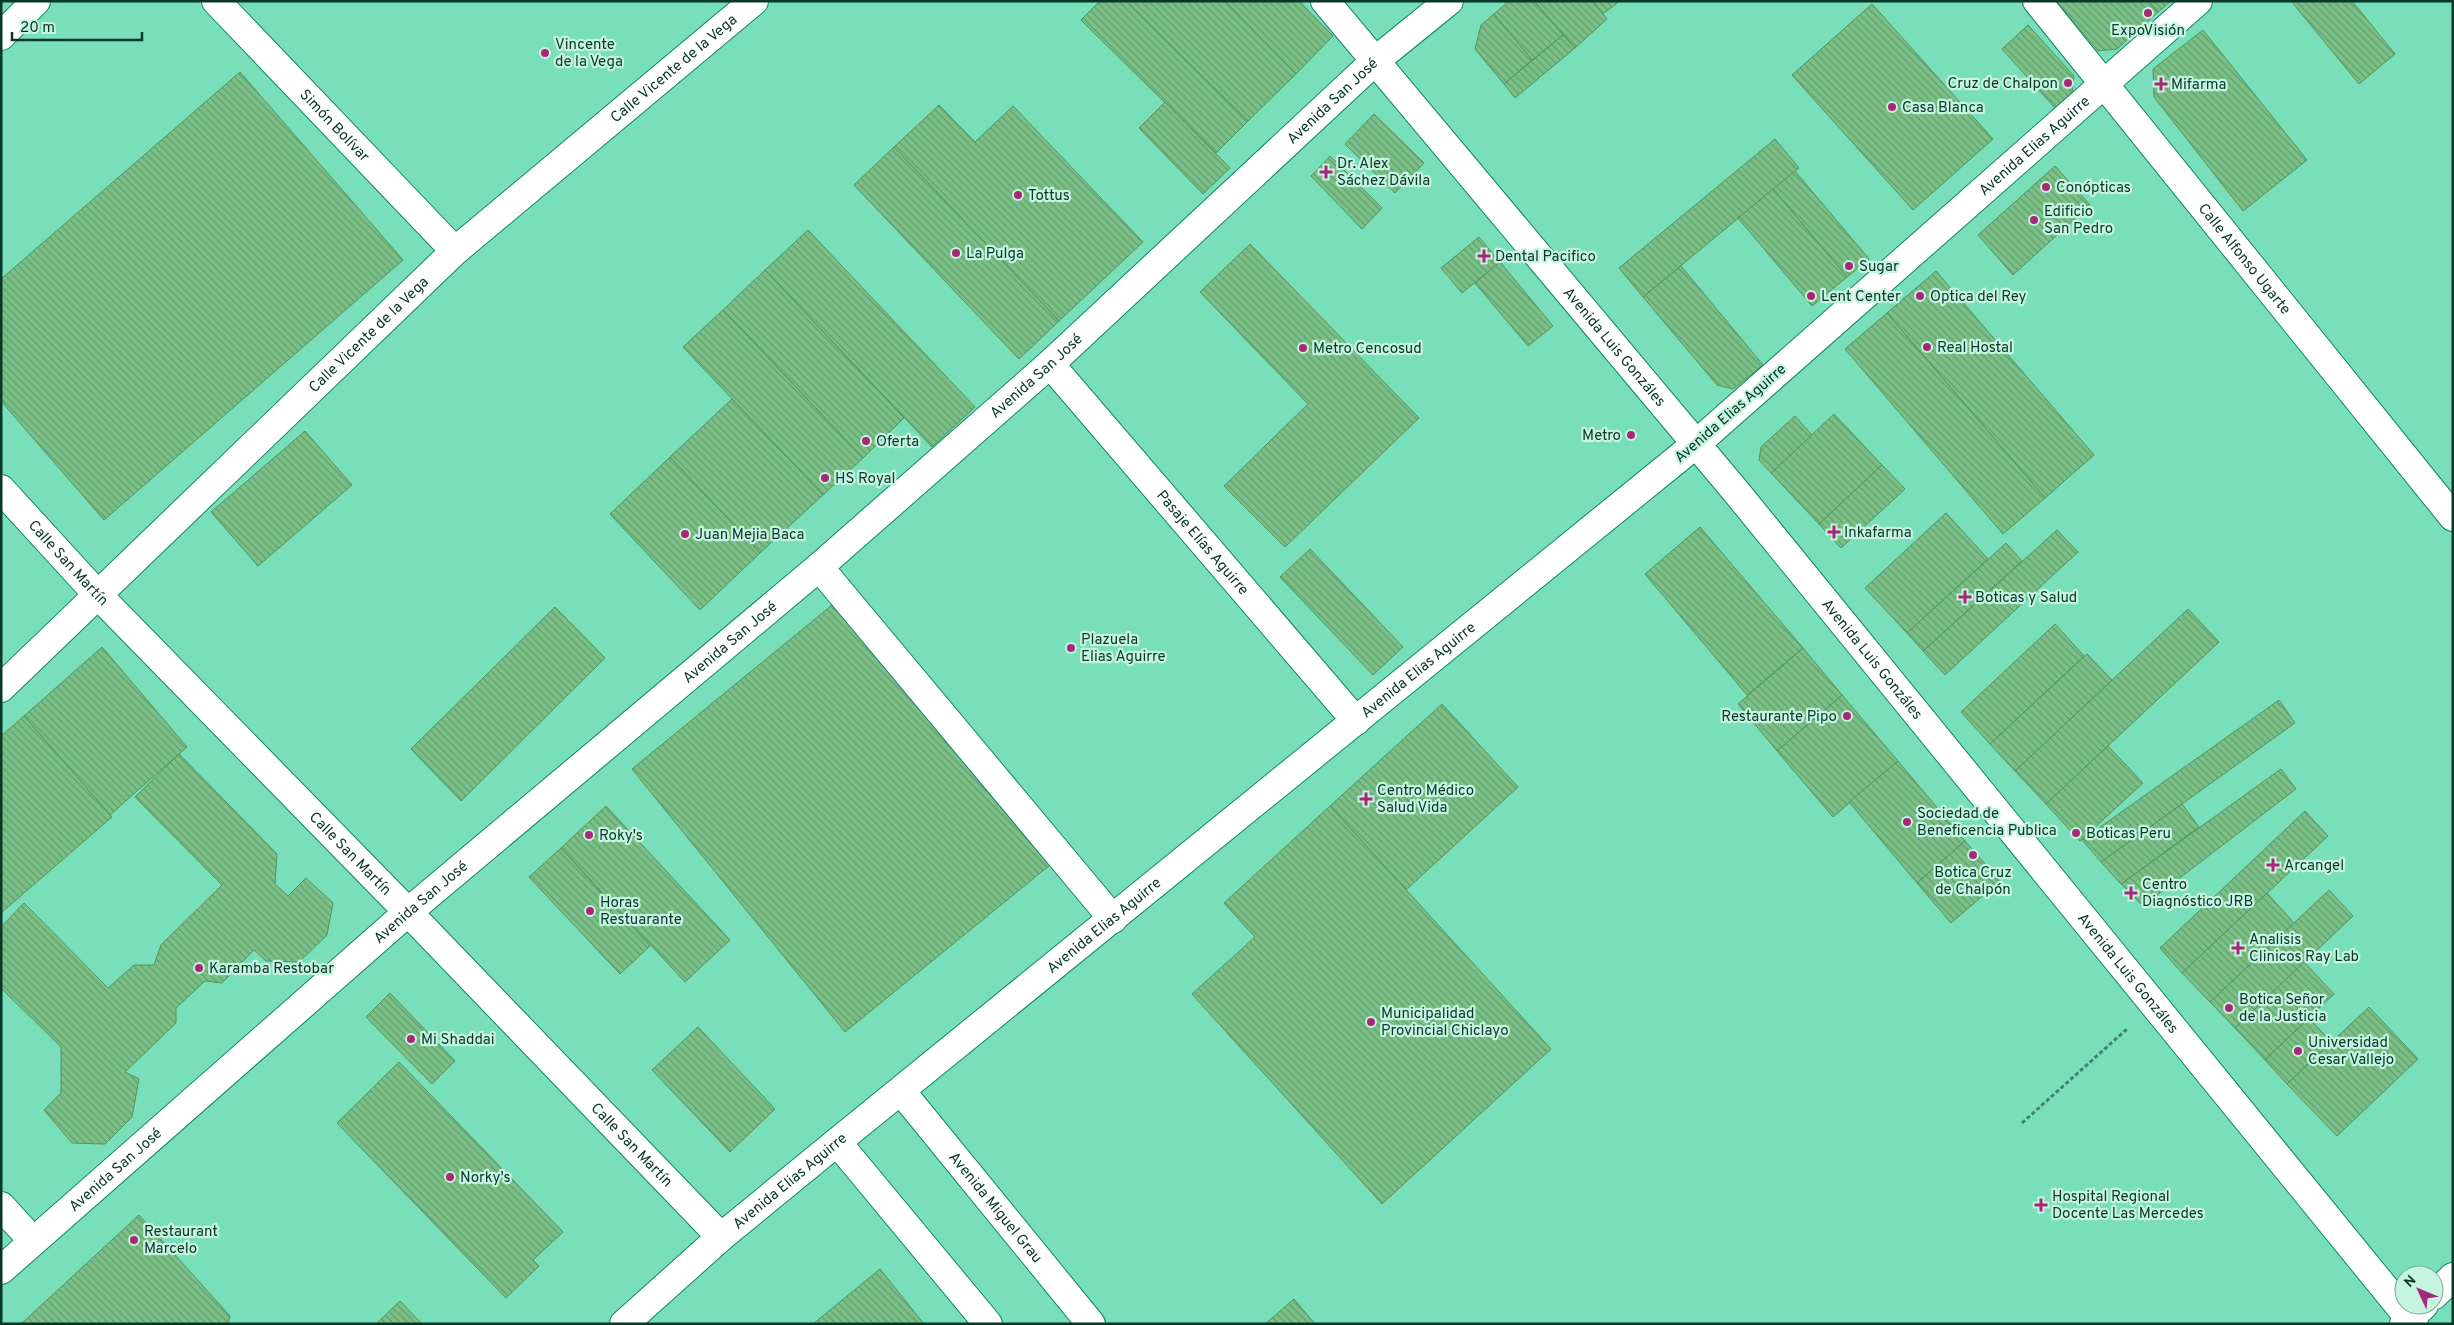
<svg xmlns="http://www.w3.org/2000/svg" width="2454" height="1325" font-family="Overpass,sans-serif">
  <style>
    .building { fill: url(#building-back-hatch); stroke: #51955d }
    .lines { fill: none; stroke-linecap: round; stroke-linejoin: round }
    .minor-casing { stroke: #0e8767; stroke-width: 30 }
    .major-casing { stroke: #0e8767; stroke-width: 30 }
    .path { stroke: #3d856d; stroke-width: 3; stroke-dasharray: 4 2.5; stroke-linecap: butt }
    .minor { stroke: #fff; stroke-width: 28 }
    .major { stroke: #fff; stroke-width: 28 }
    .poi-dot { fill: #a82776; stroke: #c5f4e1; stroke-width: 2 }
    .labels { text-anchor: middle; stroke-width: 4.5; stroke-linejoin: round; paint-order: stroke }
    .poi-label { font-size: 15px; fill: #093729; stroke: #c5f4e1; text-anchor: start }
    .street-label { font-size: 15px; fill: #093729; stroke: #c5f4e1 }
  </style>
  <defs>
    <pattern id="building-back-hatch" width="6" height="6" patternUnits="userSpaceOnUse" patternTransform="scale(1.25)"><rect width="6" height="6" fill="#7bc086"/><path d="M-1 5l2 2M0 0l6 6M5-1l2 2" fill="none" stroke="#639d6e"/></pattern>
  </defs>
  <rect width="100%" height="100%" fill="#79deba"/>
  <g class="building">
    <polygon points="1100,1 1126,1 1248,121 1216,153 1081,20"/>
    <polygon points="1126,1 1225,1 1296,74 1248,121"/>
    <polygon points="1225,1 1299,1 1333,36 1296,74"/>
    <polygon points="1509,1 1534,1 1563,35 1532,60 1494,14"/>
    <polygon points="1534,1 1593,1 1607,19 1575,48"/>
    <polygon points="1593,1 1620,1 1603,14"/>
    <polygon points="2056,1 2149,1 2158,12 2117,49 2098,51"/>
    <polygon points="2149,1 2171,1 2158,12"/>
    <polygon points="2291,1 2352,1 2395,54 2359,84"/>
    <polygon points="1872,4 1993,139 1913,210 1792,75"/>
    <polygon points="1494,14 1532,60 1504,84 1475,49 1481,25"/>
    <polygon points="2028,25 2074,76 2072,93 2055,108 2002,49"/>
    <polygon points="2203,30 2307,160 2243,211 2154,97 2153,69"/>
    <polygon points="1563,35 1575,48 1515,98 1504,84"/>
    <polygon points="240,72 403,260 104,520 1,401 1,279"/>
    <polygon points="1165,102 1230,168 1203,194 1139,128"/>
    <polygon points="939,105 975,142 1013,106 1143,242 1059,321 894,147"/>
    <polygon points="1374,114 1424,163 1395,193 1345,144"/>
    <polygon points="1775,139 1799,168 1643,297 1619,268"/>
    <polygon points="894,147 1059,321 1019,359 854,185"/>
    <polygon points="1330,156 1382,208 1362,229 1311,176"/>
    <polygon points="2055,166 2090,205 2013,275 1978,235"/>
    <polygon points="1795,171 1869,259 1847,277 1773,189"/>
    <polygon points="1773,189 1847,277 1812,306 1738,218"/>
    <polygon points="808,230 975,407 932,447 765,270"/>
    <polygon points="1479,237 1500,262 1462,293 1441,268"/>
    <polygon points="1250,244 1419,418 1285,547 1224,486 1308,404 1200,292"/>
    <polygon points="1500,262 1553,326 1528,346 1475,283"/>
    <polygon points="1681,266 1763,365 1733,389 1717,385 1643,297"/>
    <polygon points="765,270 904,418 863,458 723,310"/>
    <polygon points="1936,271 2094,455 2045,498 1887,313"/>
    <polygon points="723,310 863,458 823,495 683,347"/>
    <polygon points="1887,313 2045,498 2003,534 1845,349"/>
    <polygon points="732,399 823,495 760,553 670,457"/>
    <polygon points="1834,414 1882,465 1819,524 1771,473"/>
    <polygon points="1795,416 1812,435 1771,473 1759,460 1761,447"/>
    <polygon points="305,431 352,485 258,566 211,512"/>
    <polygon points="670,457 760,553 700,610 610,514"/>
    <polygon points="1882,465 1905,489 1841,548 1819,524"/>
    <polygon points="1946,513 1988,559 1907,633 1865,588"/>
    <polygon points="1700,527 1803,648 1747,695 1645,574"/>
    <polygon points="2057,530 2078,552 1945,675 1923,651"/>
    <polygon points="2006,543 2022,561 1923,651 1907,633"/>
    <polygon points="1310,549 1403,647 1373,675 1280,577"/>
    <polygon points="837,601 1050,865 845,1032 632,769"/>
    <polygon points="555,607 605,658 461,801 411,749"/>
    <polygon points="2188,609 2219,642 2046,804 2015,771"/>
    <polygon points="2055,624 2084,656 1990,744 1961,712"/>
    <polygon points="102,647 187,747 110,815 24,716"/>
    <polygon points="1803,648 1842,695 1777,751 1738,704"/>
    <polygon points="2087,654 2112,680 2015,771 1990,744"/>
    <polygon points="1842,695 1898,761 1833,817 1777,751"/>
    <polygon points="2279,700 2295,723 2101,862 2082,840"/>
    <polygon points="1442,704 1518,787 1406,890 1330,806"/>
    <polygon points="24,716 112,817 1,913 1,736"/>
    <polygon points="2108,746 2143,783 2080,841 2046,804"/>
    <polygon points="179,754 277,854 275,884 288,896 306,878 333,903 327,935 299,962 266,961 254,950 222,983 205,981 176,1008 176,1023 125,1072 139,1079 132,1117 105,1144 72,1143 44,1110 61,1093 61,1047 1,988 1,927 24,903 108,988 134,965 154,965 161,945 222,885 135,797"/>
    <polygon points="1898,761 1965,841 1917,883 1849,802"/>
    <polygon points="2281,769 2296,789 2143,906 2121,884"/>
    <polygon points="2182,804 2199,827 2121,884 2101,862"/>
    <polygon points="606,806 730,940 685,982 561,848"/>
    <polygon points="1330,806 1551,1049 1382,1204 1192,994 1255,937 1224,903"/>
    <polygon points="2305,811 2328,836 2182,973 2160,948"/>
    <polygon points="1965,841 2000,881 1951,923 1917,883"/>
    <polygon points="561,848 650,946 620,974 529,877"/>
    <polygon points="2329,890 2353,916 2235,1028 2210,1002"/>
    <polygon points="2267,893 2294,923 2210,1002 2182,973"/>
    <polygon points="2304,962 2334,994 2265,1060 2235,1028"/>
    <polygon points="390,993 455,1061 432,1084 366,1017"/>
    <polygon points="2369,1007 2418,1059 2337,1136 2287,1084"/>
    <polygon points="2309,1018 2331,1042 2287,1084 2265,1060"/>
    <polygon points="698,1027 775,1109 730,1152 652,1070"/>
    <polygon points="399,1062 563,1232 533,1260 539,1266 506,1298 337,1123"/>
    <polygon points="139,1215 230,1316 228,1324 21,1324"/>
    <polygon points="880,1269 924,1324 813,1324"/>
    <polygon points="1294,1299 1315,1324 1265,1324"/>
    <polygon points="400,1301 422,1324 376,1324"/>
  </g>
  <g class="lines">
    <defs>
      <g id="minor">
        <path id="s1" d="M216,1L455,251"/>
        <path id="s2" d="M2037,1L2453,517"/>
        <polyline points="1,36 36,1"/>
        <path id="s3" d="M1050,364L1356,721"/>
        <path id="s4" d="M1696,444L2198,1"/>
        <path id="s5" d="M1,489L97,594L408,912L721,1237"/>
        <polyline points="819,567 1113,919"/>
        <path id="s6" d="M1,688L455,251L754,1"/>
        <polyline points="1,1206 33,1241"/>
        <polyline points="2434,1295 2453,1277"/>
        <polyline points="2404,1324 2424,1305"/>
      </g>
      <g id="major">
        <path id="s7" d="M1325,1L1738,494L2414,1324"/>
        <path id="s8" d="M901,1091L1091,1324"/>
        <polyline points="837,1142 988,1324"/>
        <path id="s9" d="M1,1270L408,912L819,567L1050,364L1375,61L1449,1"/>
        <path id="s10" d="M624,1324L721,1237L837,1142L1696,444"/>
      </g>
    </defs>
    <use href="#minor" class="minor-casing"/>
    <use href="#major" class="major-casing"/>
    <polyline class="path" points="2022,1123 2127,1029"/>
    <use href="#minor" class="minor"/>
    <use href="#major" class="major"/>
  </g>
  <g class="poi-dot">
    <circle cx="2148" cy="13" r="5"/>
    <circle cx="545" cy="53" r="5"/>
    <circle cx="2068" cy="83" r="5"/>
    <path d="M2158.5 76.5h5v5h5v5h-5v5h-5v-5h-5v-5h5z"/>
    <circle cx="1892" cy="107" r="5"/>
    <path d="M1323.5 164.5h5v5h5v5h-5v5h-5v-5h-5v-5h5z"/>
    <circle cx="2046" cy="187" r="5"/>
    <circle cx="1018" cy="195" r="5"/>
    <circle cx="2034" cy="220" r="5"/>
    <circle cx="956" cy="253" r="5"/>
    <path d="M1481.5 248.5h5v5h5v5h-5v5h-5v-5h-5v-5h5z"/>
    <circle cx="1849" cy="266" r="5"/>
    <circle cx="1811" cy="296" r="5"/>
    <circle cx="1920" cy="296" r="5"/>
    <circle cx="1927" cy="347" r="5"/>
    <circle cx="1303" cy="348" r="5"/>
    <circle cx="1631" cy="435" r="5"/>
    <circle cx="866" cy="441" r="5"/>
    <circle cx="825" cy="478" r="5"/>
    <path d="M1831.5 524.5h5v5h5v5h-5v5h-5v-5h-5v-5h5z"/>
    <circle cx="685" cy="534" r="5"/>
    <path d="M1962.5 589.5h5v5h5v5h-5v5h-5v-5h-5v-5h5z"/>
    <circle cx="1071" cy="648" r="5"/>
    <circle cx="1847" cy="716" r="5"/>
    <path d="M1363.5 791.5h5v5h5v5h-5v5h-5v-5h-5v-5h5z"/>
    <circle cx="1907" cy="822" r="5"/>
    <circle cx="2076" cy="833" r="5"/>
    <circle cx="589" cy="835" r="5"/>
    <circle cx="1973" cy="855" r="5"/>
    <path d="M2270.5 857.5h5v5h5v5h-5v5h-5v-5h-5v-5h5z"/>
    <path d="M2128.5 885.5h5v5h5v5h-5v5h-5v-5h-5v-5h5z"/>
    <circle cx="590" cy="911" r="5"/>
    <path d="M2235.5 940.5h5v5h5v5h-5v5h-5v-5h-5v-5h5z"/>
    <circle cx="199" cy="968" r="5"/>
    <circle cx="2229" cy="1008" r="5"/>
    <circle cx="1371" cy="1022" r="5"/>
    <circle cx="411" cy="1039" r="5"/>
    <circle cx="2298" cy="1051" r="5"/>
    <circle cx="450" cy="1177" r="5"/>
    <path d="M2038.5 1197.5h5v5h5v5h-5v5h-5v-5h-5v-5h5z"/>
    <circle cx="134" cy="1240" r="5"/>
  </g>
  <g class="labels">
    <g class="poi-label">
      <text x="2148" y="35" text-anchor="middle">ExpoVisión</text>
      <text x="555" y="49">Vincente<tspan x="555" dy="17">de la Vega</tspan></text>
      <text x="2058" y="88" text-anchor="end">Cruz de Chalpon</text>
      <text x="2171" y="89">Mifarma</text>
      <text x="1902" y="112">Casa Blanca</text>
      <text x="1337" y="168">Dr. Alex<tspan x="1337" dy="17">Sáchez Dávila</tspan></text>
      <text x="2056" y="192">Conópticas</text>
      <text x="1028" y="200">Tottus</text>
      <text x="2044" y="216">Edificio<tspan x="2044" dy="17">San Pedro</tspan></text>
      <text x="966" y="258">La Pulga</text>
      <text x="1495" y="261">Dental Pacifico</text>
      <text x="1859" y="271">Sugar</text>
      <text x="1821" y="301">Lent Center</text>
      <text x="1930" y="301">Optica del Rey</text>
      <text x="1937" y="352">Real Hostal</text>
      <text x="1313" y="353">Metro Cencosud</text>
      <text x="1621" y="440" text-anchor="end">Metro</text>
      <text x="876" y="446">Oferta</text>
      <text x="835" y="483">HS Royal</text>
      <text x="1844" y="537">Inkafarma</text>
      <text x="695" y="539">Juan Mejia Baca</text>
      <text x="1975" y="602">Boticas y Salud</text>
      <text x="1081" y="644">Plazuela<tspan x="1081" dy="17">Elias Aguirre</tspan></text>
      <text x="1837" y="721" text-anchor="end">Restaurante Pipo</text>
      <text x="1377" y="795">Centro Médico<tspan x="1377" dy="17">Salud Vida</tspan></text>
      <text x="1917" y="818">Sociedad de<tspan x="1917" dy="17">Beneficencia Publica</tspan></text>
      <text x="2086" y="838">Boticas Peru</text>
      <text x="599" y="840">Roky's</text>
      <text x="2284" y="870">Arcangel</text>
      <text x="1973" y="877" text-anchor="middle">Botica Cruz<tspan x="1973" dy="17">de Chalpón</tspan></text>
      <text x="2142" y="889">Centro<tspan x="2142" dy="17">Diagnóstico JRB</tspan></text>
      <text x="600" y="907">Horas<tspan x="600" dy="17">Restuarante</tspan></text>
      <text x="2249" y="944">Analisis<tspan x="2249" dy="17">Clinicos Ray Lab</tspan></text>
      <text x="209" y="973">Karamba Restobar</text>
      <text x="2239" y="1004">Botica Señor<tspan x="2239" dy="17">de la Justicia</tspan></text>
      <text x="1381" y="1018">Municipalidad<tspan x="1381" dy="17">Provincial Chiclayo</tspan></text>
      <text x="421" y="1044">Mi Shaddai</text>
      <text x="2308" y="1047">Universidad<tspan x="2308" dy="17">Cesar Vallejo</tspan></text>
      <text x="460" y="1182">Norky's</text>
      <text x="2052" y="1201">Hospital Regional<tspan x="2052" dy="17">Docente Las Mercedes</tspan></text>
      <text x="144" y="1236">Restaurant<tspan x="144" dy="17">Marcelo</tspan></text>
    </g>
    <g class="street-label">
      <text dy="5" stroke="none"><textPath href="#s6" startOffset="915">Calle Vicente de la Vega</textPath></text>
      <text dy="5" stroke="none"><textPath href="#s9" startOffset="1772">Avenida San José</textPath></text>
      <text dy="5" stroke="none"><textPath href="#s1" startOffset="172">Simón Bolívar</textPath></text>
      <text dy="5" stroke="none"><textPath href="#s4" startOffset="451">Avenida Elias Aguirre</textPath></text>
      <text dy="5" stroke="none"><textPath href="#s2" startOffset="331">Calle Alfonso Ugarte</textPath></text>
      <text dy="5" stroke="none"><textPath href="#s6" startOffset="510">Calle Vicente de la Vega</textPath></text>
      <text dy="5" stroke="none"><textPath href="#s7" startOffset="451">Avenida Luis Gonzáles</textPath></text>
      <text dy="5" stroke="none"><textPath href="#s9" startOffset="1368">Avenida San José</textPath></text>
      <text transform="translate(1730 413) rotate(-41)" y="5">Avenida Elias Aguirre</text>
      <text dy="5" stroke="none"><textPath href="#s3" startOffset="235">Pasaje Elías Aguirre</textPath></text>
      <text dy="5" stroke="none"><textPath href="#s5" startOffset="100">Calle San Martín</textPath></text>
      <text dy="5" stroke="none"><textPath href="#s9" startOffset="962">Avenida San José</textPath></text>
      <text dy="5" stroke="none"><textPath href="#s7" startOffset="856">Avenida Luis Gonzáles</textPath></text>
      <text dy="5" stroke="none"><textPath href="#s10" startOffset="1029">Avenida Elias Aguirre</textPath></text>
      <text dy="5" stroke="none"><textPath href="#s5" startOffset="505">Calle San Martín</textPath></text>
      <text dy="5" stroke="none"><textPath href="#s9" startOffset="558">Avenida San José</textPath></text>
      <text dy="5" stroke="none"><textPath href="#s10" startOffset="624">Avenida Elias Aguirre</textPath></text>
      <text dy="5" stroke="none"><textPath href="#s7" startOffset="1261">Avenida Luis Gonzáles</textPath></text>
      <text dy="5" stroke="none"><textPath href="#s5" startOffset="910">Calle San Martín</textPath></text>
      <text dy="5" stroke="none"><textPath href="#s9" startOffset="152">Avenida San José</textPath></text>
      <text dy="5" stroke="none"><textPath href="#s10" startOffset="219">Avenida Elias Aguirre</textPath></text>
      <text dy="5" stroke="none"><textPath href="#s8" startOffset="150">Avenida Miguel Grau</textPath></text>
    </g>
  </g>
  <rect width="2454" height="1325" fill="none" stroke="#093729" stroke-width="5"/>
  <g transform="translate(2419 1290) rotate(314)"><circle r="24" fill="#c5f4e1" stroke="#7aa897"/>
  <path d="M0-4L9 19L0 12L-9 19Z" fill="#a82776"/>
  <text y="-8" font-size="14" font-weight="bold" text-anchor="middle" fill="#093729">N</text>
  </g>
  <path d="M12 32v8h130v-8" fill="none" stroke="#093729" stroke-width="2.5"/>
  <text x="20" y="32" font-size="15" fill="#093729" stroke="#c5f4e1" stroke-width="4" paint-order="stroke">20 m</text>
</svg>
